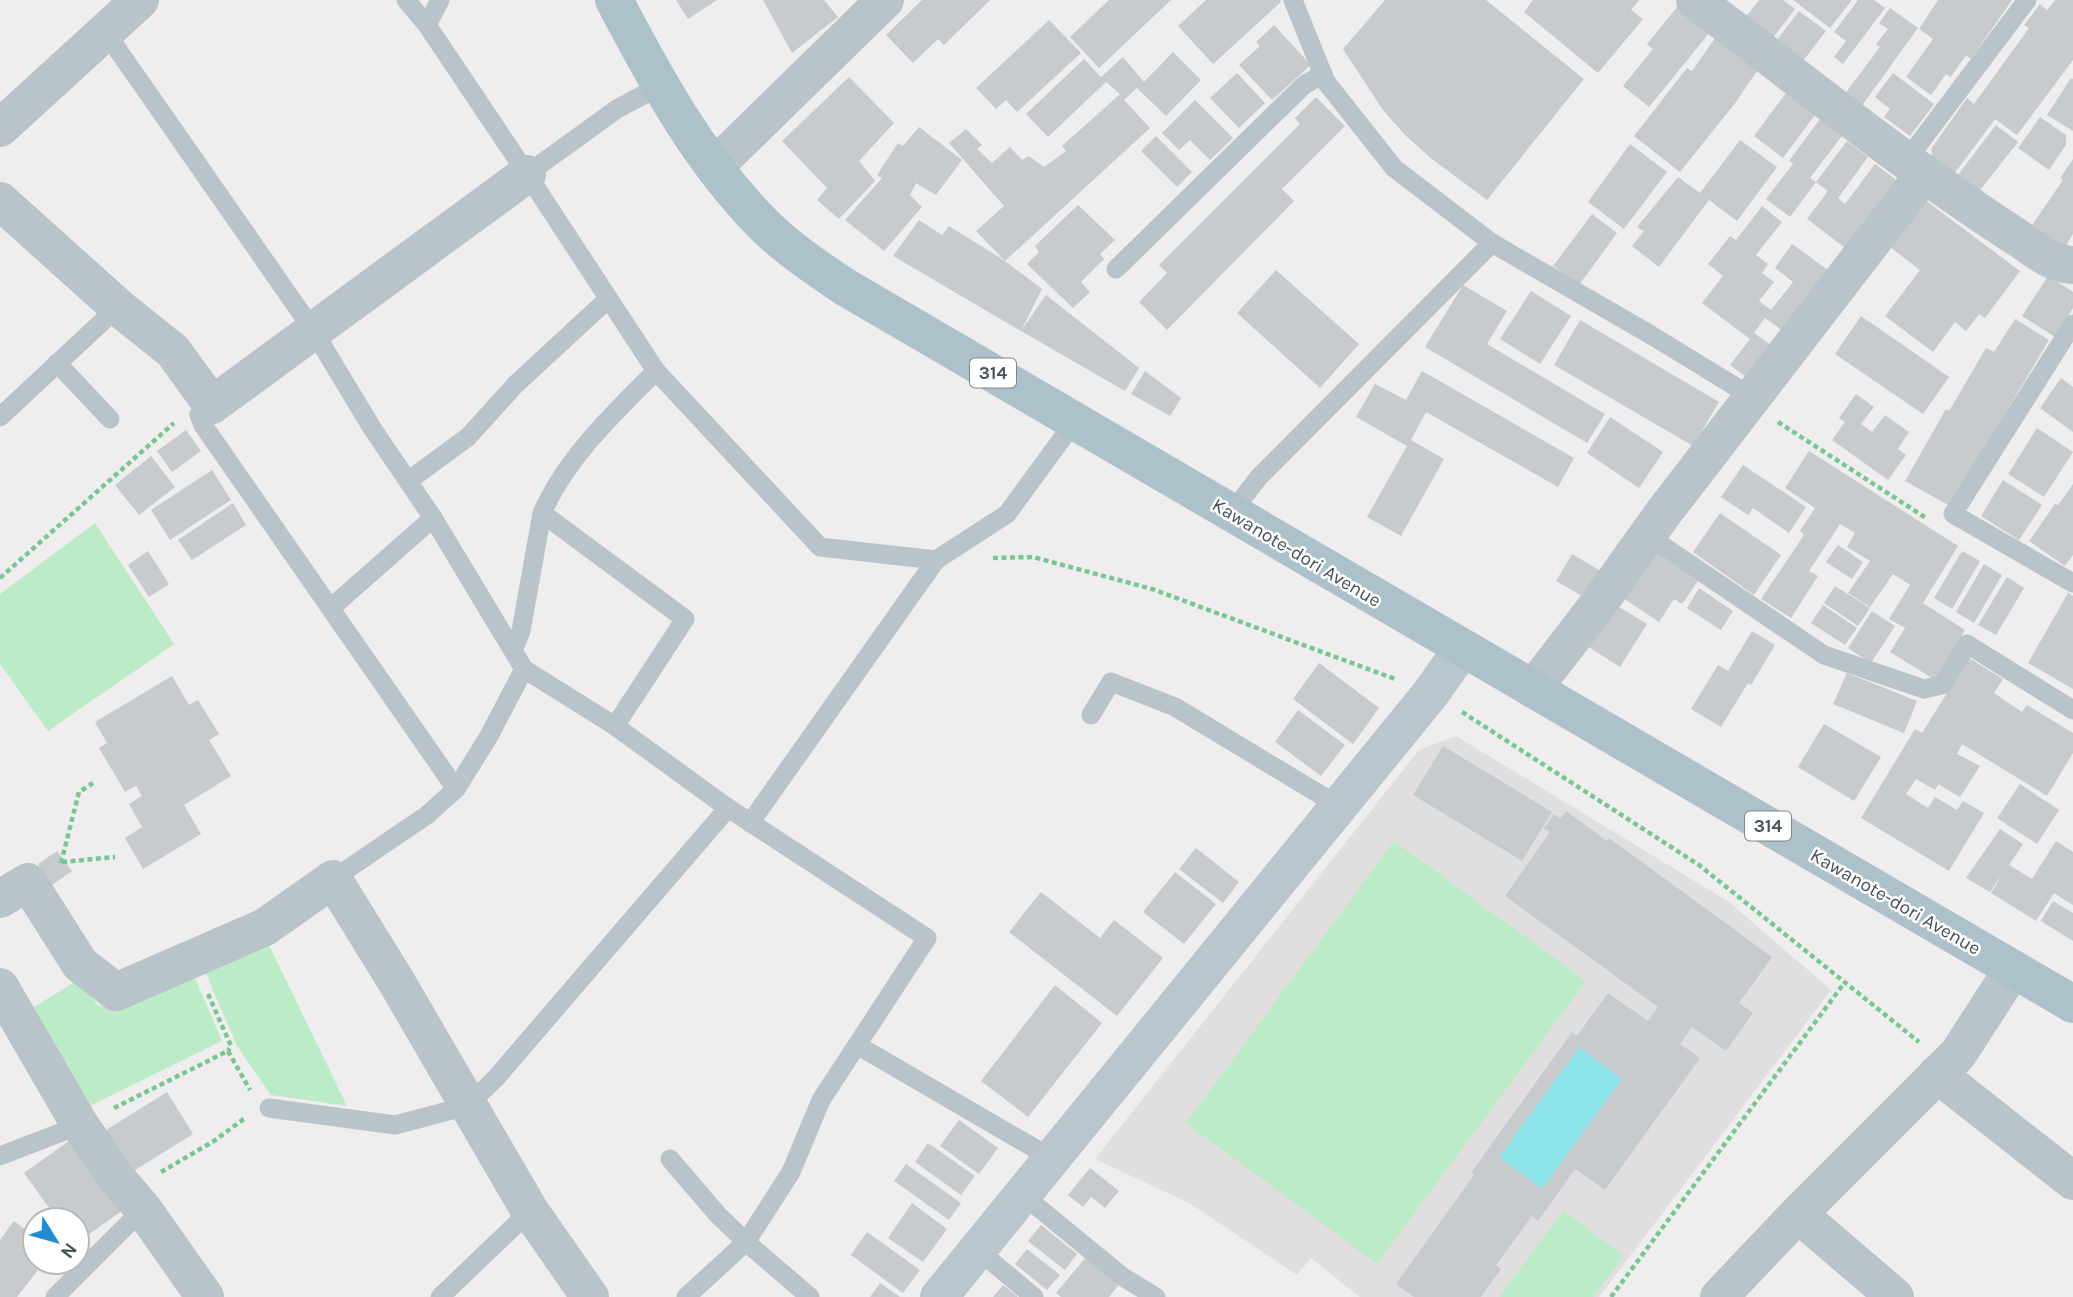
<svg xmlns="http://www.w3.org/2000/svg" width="2073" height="1297" font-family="Karla,sans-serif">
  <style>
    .education { fill: #e0dede }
    .green { fill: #bcecc7 }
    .water { fill: #8be2e7 }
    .building { fill: #c7cbce; fill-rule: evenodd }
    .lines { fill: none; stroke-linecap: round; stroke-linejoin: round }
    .path { stroke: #76c893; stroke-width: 4.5; stroke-dasharray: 5 3.5; stroke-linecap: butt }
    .lane { stroke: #b8c4c9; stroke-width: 19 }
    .street { stroke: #b8c4c9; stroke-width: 38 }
    .secondary { stroke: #b9c6ce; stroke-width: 38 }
    .primary { stroke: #adc1cb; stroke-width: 38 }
    .labels { text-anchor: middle; stroke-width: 5; stroke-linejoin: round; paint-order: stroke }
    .shield { fill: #fff; stroke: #7e878b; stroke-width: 2 }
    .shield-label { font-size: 18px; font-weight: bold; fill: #465359 }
    .street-label { font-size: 19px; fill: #465359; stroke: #fff }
  </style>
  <rect width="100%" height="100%" fill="#efeded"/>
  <polygon class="education" points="1456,736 1729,902 1831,990 1599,1297 1360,1297 1311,1258 1297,1275 1191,1204 1095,1159 1419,750"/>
  <g class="green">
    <polygon points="95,523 174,644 48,731 0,664 0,594"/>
    <polygon points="1394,841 1586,981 1377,1264 1186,1123"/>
    <polygon points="267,941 347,1106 271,1095 237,1046 203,967"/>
    <polygon points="193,973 222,1041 88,1107 29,1010 78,980 98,1005 114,1011"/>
    <polygon points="1563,1211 1624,1256 1593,1297 1499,1297"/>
  </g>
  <polygon class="water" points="1579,1047 1622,1079 1542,1189 1499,1157"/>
  <g class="building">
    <polygon points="676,0 717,0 688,19"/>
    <polygon points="763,0 824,0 838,17 792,53"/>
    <polygon points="922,0 990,0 944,45 938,39 913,63 886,35"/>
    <polygon points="1109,0 1171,0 1099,68 1070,37"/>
    <polygon points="1206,0 1280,0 1281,2 1213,64 1178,26"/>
    <polygon points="1385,0 1486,0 1584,79 1487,200 1432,159 1405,135 1383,110 1343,49"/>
    <polygon points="1533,0 1639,0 1631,10 1643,19 1598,73 1524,12"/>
    <polygon points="1759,0 1783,0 1795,9 1772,39 1745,18"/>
    <polygon points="1793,0 1852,0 1830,28"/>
    <polygon points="1858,0 1874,0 1885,8 1843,64 1834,57 1846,41 1834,32"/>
    <polygon points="1938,0 2012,0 1971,59 1966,55 1951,77 1946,74 1931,95 1906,77 1933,39 1919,29"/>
    <polygon points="2055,0 2073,0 2073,60 2017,135 1995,119 1954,174 1933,160 1931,149 1967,98 1974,104 2029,28 2024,25 2040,4 2047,10"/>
    <polygon points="1678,6 1710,32 1649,107 1623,86 1653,49 1647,44"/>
    <polygon points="1890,8 1918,28 1861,107 1844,95 1880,47 1876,44 1888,29 1879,23"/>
    <polygon points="1799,11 1826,31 1803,61 1776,41"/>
    <polygon points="1049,20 1081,53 1017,112 1006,100 996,109 976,88"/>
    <polygon points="1274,25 1311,65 1272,100 1239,65 1260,46 1256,42"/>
    <polygon points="1715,38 1759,68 1736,102 1680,172 1634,136 1687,68 1692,71"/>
    <polygon points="1173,52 1201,80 1166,116 1137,88 1124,100 1150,128 1005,261 976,231 1004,206 949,143 966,129 982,145 977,149 992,163 1010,147 1022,160 1029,156 1044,167 1066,151 1062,146 1120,94 1106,82 1048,137 1026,114 1084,59 1101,77 1123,57 1144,82"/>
    <polygon points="1237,73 1265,103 1239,128 1210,98"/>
    <polygon points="1893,73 1934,104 1910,136 1884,117 1890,109 1875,97"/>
    <polygon points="849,77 894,123 859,161 875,181 839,219 817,200 827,188 782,141"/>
    <polygon points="2071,78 2073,79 2073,131 2047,115"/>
    <polygon points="1786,93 1815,115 1783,158 1754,136"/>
    <polygon points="1316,97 1345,126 1282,189 1294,201 1167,330 1139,302 1167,273 1159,265 1300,124 1295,118"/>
    <polygon points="1195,100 1233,138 1210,160 1190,140 1179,150 1162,133"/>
    <polygon points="2040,117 2066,135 2066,145 2049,170 2018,148"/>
    <polygon points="1820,119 1842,136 1810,178 1816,182 1790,217 1766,199 1793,164 1789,161"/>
    <polygon points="1996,125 2018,142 1978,193 1957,176"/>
    <polygon points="919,127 962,160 936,195 916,183 910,195 922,207 884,251 845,220 882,178 877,175 898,143 903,146"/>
    <polygon points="1156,136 1192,172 1177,187 1141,151"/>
    <polygon points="1740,140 1777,167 1737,221 1709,200 1659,267 1632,246 1644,231 1637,227 1678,177 1700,193"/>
    <polygon points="1847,141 1868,157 1838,198 1845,204 1875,164 1904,186 1848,250 1807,219 1828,191 1816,182"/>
    <polygon points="1630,144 1667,172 1624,229 1588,202"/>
    <polygon points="2073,159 2073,234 2063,250 2030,228 2063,180 2060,178"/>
    <polygon points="1925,200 2020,271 1985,318 1979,314 1966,331 1955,322 1933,352 1885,316 1920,270 1890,247"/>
    <polygon points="1078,205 1115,240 1100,254 1104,259 1081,282 1090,292 1073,308 1027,264 1039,252 1035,246"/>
    <polygon points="1762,206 1782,222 1756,255 1768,264 1762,273 1774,282 1759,301 1771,310 1793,282 1775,268 1792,244 1832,273 1786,333 1765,318 1754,333 1775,348 1750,380 1730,365 1750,339 1702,303 1723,276 1708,264 1730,236 1736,240"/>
    <polygon points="1592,214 1617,233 1579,285 1553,266"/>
    <polygon points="919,220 942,235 949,226 1005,261 1042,289 1021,331 893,256"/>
    <polygon points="1276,270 1359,344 1320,388 1237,313"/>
    <polygon points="2048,276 2073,292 2073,308 2055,337 2022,316"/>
    <polygon points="1463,285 1507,311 1487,344 1605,414 1587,443 1425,347"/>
    <polygon points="1531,291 1571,316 1540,364 1500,339"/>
    <polygon points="1046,295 1139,368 1125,391 1021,331"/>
    <polygon points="1861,316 1949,377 1923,414 1835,354"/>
    <polygon points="2015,319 2049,340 1950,506 1905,481 1946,409 1949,411 1986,348 1994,352"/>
    <polygon points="1580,320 1719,402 1693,446 1554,365"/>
    <polygon points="1145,371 1181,398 1170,416 1131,394"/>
    <polygon points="1422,371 1574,458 1558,487 1426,412 1411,440 1444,459 1401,536 1367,517 1407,446 1356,417 1375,384 1406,400"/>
    <polygon points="2061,378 2073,387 2073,432 2040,408"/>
    <polygon points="1856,394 1874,407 1861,424 1872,432 1885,415 1909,432 1898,449 1906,455 1888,480 1832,440 1845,422 1839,418"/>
    <polygon points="1610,417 1663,452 1639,488 1587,453"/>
    <polygon points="2037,428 2073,452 2044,497 2008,474"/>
    <polygon points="186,430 201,451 172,472 157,451"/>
    <polygon points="1809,451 1958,546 1923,603 1965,630 1935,680 1890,652 1905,628 1889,619 1910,585 1893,574 1870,607 1848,593 1870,561 1847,547 1855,533 1840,524 1809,571 1818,576 1791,618 1761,599 1804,535 1800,531 1815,508 1785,488"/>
    <polygon points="151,456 175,487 139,515 115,485"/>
    <polygon points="1743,465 1806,507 1789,533 1753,508 1748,515 1721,497"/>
    <polygon points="212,470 231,500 170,540 151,510"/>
    <polygon points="2003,480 2042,505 2019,540 1981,516"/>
    <polygon points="2073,484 2073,555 2065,566 2029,541 2055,504 2058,505"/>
    <polygon points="233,503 246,525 192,560 178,540"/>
    <polygon points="1720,513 1781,555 1754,595 1693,552"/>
    <polygon points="1838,545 1863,562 1852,579 1826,562"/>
    <polygon points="1651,549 1698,581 1682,604 1674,599 1659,622 1620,596"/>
    <polygon points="148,551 169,584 149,597 128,565"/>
    <polygon points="1962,551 1980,561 1952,609 1934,598"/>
    <polygon points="1572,554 1604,573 1589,600 1556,581"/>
    <polygon points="1984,564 2002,575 1974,623 1956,612"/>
    <polygon points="2007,577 2024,588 1996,635 1978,625"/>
    <polygon points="1835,586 1870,608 1858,626 1824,603"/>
    <polygon points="1699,588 1733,611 1721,630 1687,608"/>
    <polygon points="2068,593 2073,596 2073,689 2028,663"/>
    <polygon points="1616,605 1647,624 1620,667 1584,644"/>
    <polygon points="1823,605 1857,628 1845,645 1811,623"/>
    <polygon points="1872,611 1895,626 1871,663 1848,648"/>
    <polygon points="1752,631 1775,645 1751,685 1748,683 1721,727 1691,709 1718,665 1728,671"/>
    <polygon points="1969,658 2003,679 1994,693 2022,712 2027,705 2073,733 2073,753 2047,796 1962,744 1957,754 1980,766 1960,797 1938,784 1935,790 1916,779 1906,794 1928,808 1935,797 1957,810 1963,801 1984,813 1949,871 1861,818 1915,729 1922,733"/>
    <polygon points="1319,663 1379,708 1353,744 1293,699"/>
    <polygon points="1847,673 1917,701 1904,733 1833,704"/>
    <polygon points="172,676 189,705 198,700 219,734 209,740 231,776 184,805 201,834 143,869 125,838 142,827 129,804 142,796 136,786 125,792 99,748 107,743 95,722"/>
    <polygon points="1298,710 1345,745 1321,776 1275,742"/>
    <polygon points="1824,724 1881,757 1854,801 1798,767"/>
    <polygon points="1443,746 1552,812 1522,861 1413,795"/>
    <polygon points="2020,784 2059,810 2037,844 1997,818"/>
    <path d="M1566,811L1607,841L1609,838L1772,957L1739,1003L1753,1013L1726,1051L1692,1027L1680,1044L1700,1058L1605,1190L1575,1169L1538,1221L1532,1216L1496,1265L1501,1269L1481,1297H1414L1396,1284L1474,1175L1471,1173L1572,1032L1577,1036L1608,993L1648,1021L1658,1007L1505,896L1550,832L1544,828L1554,814L1560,819ZM1579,1047L1622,1079L1542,1189L1499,1157Z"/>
    <polygon points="2000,829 2023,844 2009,865 2032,879 2056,841 2073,852 2073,905 2054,893 2036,921 1991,893 2002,874 1990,892 1966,878"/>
    <polygon points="1196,848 1239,882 1223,903 1179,869"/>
    <polygon points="57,851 72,871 52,885 38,864"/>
    <polygon points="1175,872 1216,904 1184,944 1143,912"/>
    <polygon points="1041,892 1100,938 1114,920 1163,958 1117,1016 1009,932"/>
    <polygon points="2053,901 2073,913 2073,941 2041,921"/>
    <polygon points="1055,985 1102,1023 1028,1117 981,1081"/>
    <polygon points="167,1092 193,1134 132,1172 106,1130"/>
    <polygon points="959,1120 998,1148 979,1174 940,1146"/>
    <polygon points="73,1138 123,1210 77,1243 77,1220 58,1220 24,1173"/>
    <polygon points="928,1143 975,1176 961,1195 915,1162"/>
    <polygon points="906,1164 961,1203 949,1220 894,1181"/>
    <polygon points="1090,1168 1119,1191 1105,1208 1091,1197 1083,1207 1068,1195"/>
    <polygon points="912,1203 947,1229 923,1262 888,1238"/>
    <polygon points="14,1221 35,1237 35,1260 31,1265 38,1270 17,1297 0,1297 0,1240"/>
    <polygon points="1041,1225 1077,1254 1065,1270 1028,1241"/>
    <polygon points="867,1232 920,1270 903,1293 851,1255"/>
    <polygon points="1027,1249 1060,1275 1047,1290 1015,1264"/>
    <polygon points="1087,1256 1120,1283 1109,1297 1061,1297 1056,1293"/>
    <polygon points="880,1283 900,1297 870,1297"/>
    <polygon points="1003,1285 1018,1297 993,1297"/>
  </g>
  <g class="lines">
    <g class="path">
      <polyline points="1778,422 1926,518"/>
      <polyline points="993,558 1033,557 1152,589 1395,679"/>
      <polyline points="0,578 174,423"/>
      <polyline points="1462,712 1699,865 1919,1042"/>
      <polyline points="62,862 115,857"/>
      <polyline points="61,863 79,792 93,783"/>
      <polyline points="208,994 231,1046 228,1051"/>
      <polyline points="114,1108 228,1051 250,1090"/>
      <polyline points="161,1172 214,1141 245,1118"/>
      <polyline points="1611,1297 1845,982"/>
    </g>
    <g class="lane">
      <polyline points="406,0 427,25 527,174 656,371 820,547 936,560 1007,514 1075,421"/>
      <polyline points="1293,0 1326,82 1394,168 1492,243 1651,335 1754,398"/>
      <polyline points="427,25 440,0"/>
      <polyline points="104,30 313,330 372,428 433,518 524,669 615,726 728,808 927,938 821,1100 791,1172 746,1242 686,1297"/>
      <polyline points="1906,161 2027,0"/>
      <polyline points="527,174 617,109 660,86"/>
      <polyline points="1116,269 1304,85 1323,74"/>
      <polyline points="2073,324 1953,514 2073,583"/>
      <polyline points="57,363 110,419"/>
      <polyline points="212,405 199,415 203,425 456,789"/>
      <polyline points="0,417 118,307"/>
      <polyline points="408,481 468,437 515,385 608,299"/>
      <polyline points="1231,513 1259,477 1492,243"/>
      <polyline points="1647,535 1824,655 1924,689 1942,685 1967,644 2073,710"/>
      <polyline points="332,607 433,518"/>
      <polyline points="513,650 521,631 542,513"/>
      <polyline points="1091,715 1111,682 1175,707 1339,806"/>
      <path d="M615,726L685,619L542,513C567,457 613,414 656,371"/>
      <polyline points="750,823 936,560"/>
      <polyline points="333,879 427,815 456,789 489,736 524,669"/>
      <polyline points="857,1045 1053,1159"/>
      <polyline points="269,1108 395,1125 467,1106 495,1079 728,808"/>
      <polyline points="0,1156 80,1125"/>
      <polyline points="670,1159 718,1215 746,1242 810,1297"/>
      <polyline points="1023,1195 1123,1277 1156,1297"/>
      <polyline points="978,1250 1034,1297"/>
      <polyline points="55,1297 143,1209"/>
      <polyline points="440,1297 530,1211"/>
    </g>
    <g class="street">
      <path d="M1695,0C1800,79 1902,163 2012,234C2032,246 2049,264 2073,265"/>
      <polyline points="0,128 140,0"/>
      <polyline points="714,167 885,0"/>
      <polyline points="0,201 118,307 173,351 212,405 527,174"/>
      <polyline points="1533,689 1596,607 1664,512 1925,173"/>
      <polyline points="0,899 28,882 80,964 116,992 265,927 333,879 396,981 530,1211 590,1297"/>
      <polyline points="0,987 80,1125 114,1175 143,1209 205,1297"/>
      <polyline points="1937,1074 2073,1181"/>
      <polyline points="1798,1214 1895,1297"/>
      <polyline points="1719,1297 1798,1214 1958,1054 2013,969"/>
    </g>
    <polyline class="secondary" points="939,1297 1431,693 1462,649"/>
    <path class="primary" d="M614,0C656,80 700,161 764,225C788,249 817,268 845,287L2073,1004"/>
  </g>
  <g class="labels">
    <g class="shield">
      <rect x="970" y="358.5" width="46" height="29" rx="5"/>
      <rect x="1745" y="811.5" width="46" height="29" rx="5"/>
    </g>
    <g class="shield-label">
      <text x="993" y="379">314</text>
      <text x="1768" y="832">314</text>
    </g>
    <g class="street-label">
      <text transform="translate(1297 552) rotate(31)" y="7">Kawanote-dori Avenue</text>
      <text transform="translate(1896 901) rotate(30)" y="7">Kawanote-dori Avenue</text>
    </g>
  </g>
  <g transform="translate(56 1241) rotate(127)"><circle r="33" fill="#ffffff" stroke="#b5babd" stroke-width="2"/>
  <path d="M0-5L12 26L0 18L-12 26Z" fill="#218bd5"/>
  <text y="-10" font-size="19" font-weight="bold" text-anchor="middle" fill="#465359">N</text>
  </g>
</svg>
